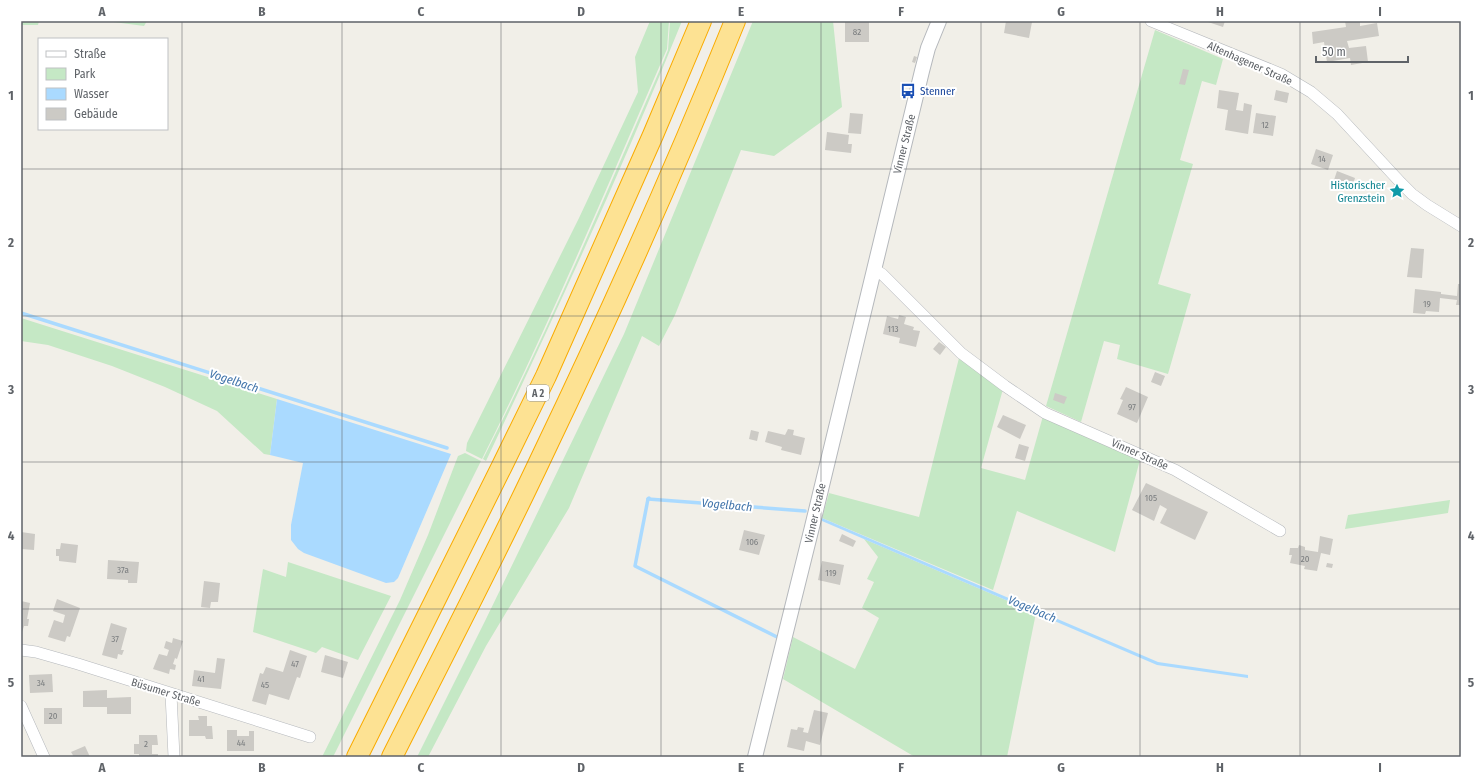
<svg xmlns="http://www.w3.org/2000/svg" width="1482" height="778" font-family="'Fira Sans Condensed',sans-serif">
  <style>
    .green { fill: #c5e8c5 }
    .water { fill: #aadaff }
    .lines { fill: none; stroke-linecap: round; stroke-linejoin: round }
    .stream { stroke: #aadaff; stroke-width: 3.5 }
    .building { fill: #cccac5 }
    .minor-casing { stroke: #b5b8bc; stroke-width: 12 }
    .tertiary-casing { stroke: #b5b8bc; stroke-width: 16 }
    .motorway-casing { stroke: #f9ab00; stroke-width: 22 }
    .minor { stroke: #fff; stroke-width: 11 }
    .tertiary { stroke: #fff; stroke-width: 14 }
    .motorway { stroke: #fde293; stroke-width: 20 }
    .grid { fill: none; stroke: #5f6368; stroke-width: 1; stroke-opacity: 0.55 }
    .labels { text-anchor: middle; stroke-width: 4; stroke-linejoin: round; paint-order: stroke }
    .number-label { font-size: 9px; fill: #7a7d7f }
    .shield { fill: #fff; stroke: #8f9295; stroke-width: 1 }
    .shield-label { font-size: 10px; font-weight: bold; fill: #5f6368 }
    .street-label { font-size: 11px; fill: #5f6368; stroke: #fff }
    .transit-label { font-size: 11px; fill: #164399; stroke: #fff; text-anchor: start }
    .culture-label { font-size: 11px; fill: #0d838f; stroke: #fff; text-anchor: end }
    .water-label { font-size: 12px; font-style: italic; fill: #4174aa; stroke: #fff }
    .neatline { fill: none; stroke: #5f6368; stroke-width: 1.5 }
    .grid-label { font-size: 13px; text-anchor: middle; font-weight: bold; fill: #5f6368 }
  </style>
  <rect width="100%" height="100%" fill="#f1efe8"/>
  <g class="green">
    <polygon points="21,21 39,21 38,25 21,25"/>
    <polygon points="106,21 147,21 144,26"/>
    <path d="M650,21H669L667,49C607,187 549,325 482,459L466,451L467,443L579,218L638,92L635,57Z"/>
    <path d="M670,21H682C622,170 555,315 486,461L483,459C549,329 606,194 664,60L668,50Z"/>
    <polygon points="753,21 833,21 842,107 774,156 741,150 675,315 659,346 642,336 569,508 486,646 428,757 417,757 485,621 624,334"/>
    <polygon points="1155,30 1223,59 1216,85 1202,81 1180,160 1193,164 1158,284 1191,294 1168,374 1117,359 1120,345 1104,341 1081,422 1046,406"/>
    <polygon points="21,318 277,399 270,455 264,454 217,411 165,387 112,366 48,345 21,341"/>
    <polygon points="959,358 1003,389 981,468 1025,480 1043,416 1140,460 1115,552 1017,511 993,590 822,518 829,493 919,517"/>
    <polygon points="465,453 481,461 333,757 322,757 400,600 428,535 458,456"/>
    <polygon points="1450,500 1448,513 1345,529 1348,515"/>
    <polygon points="864,539 1036,613 1007,757 915,757 783,679 793,637 855,669 879,618 862,608 874,582 867,579 878,557"/>
    <polygon points="288,562 391,596 358,660 322,647 316,653 253,632 263,569 286,577"/>
  </g>
  <g class="water">
    <polygon points="277,399 451,454 398,578 394,582 386,583 304,553 298,549 291,540 291,525 303,463 270,455"/>
    <polygon points="822,518 1158,662 1248,675 1248,678 1157,665 822,521"/>
  </g>
  <g class="lines">
    <g class="stream">
      <polyline points="21,313 447,448"/>
      <polyline points="649,498 648,499 805,511"/>
      <polyline points="648,499 635,566 777,637"/>
    </g>
  </g>
  <g class="building">
    <polygon points="1006,21 1032,22 1029,38 1004,33"/>
    <polygon points="1205,21 1225,21 1223,27"/>
    <polygon points="1345,21 1360,21 1360,26 1377,23 1379,36 1347,41 1349,48 1366,46 1368,62 1351,65 1350,58 1327,62 1324,42 1313,44 1312,32 1346,27"/>
    <rect x="845" y="22" width="24" height="20"/>
    <polygon points="914,56 917,57 915,63 912,62"/>
    <polygon points="1183,69 1189,70 1185,85 1179,84"/>
    <polygon points="1219,90 1239,93 1236,110 1243,111 1244,103 1252,105 1248,134 1225,130 1228,110 1217,108"/>
    <polygon points="1276,90 1289,93 1287,103 1274,100"/>
    <polygon points="850,113 863,114 861,134 848,133"/>
    <polygon points="1256,113 1276,116 1273,136 1253,133"/>
    <polygon points="827,132 849,135 848,144 852,144 851,153 825,150"/>
    <polygon points="1316,149 1333,155 1328,170 1311,164"/>
    <polygon points="1337,171 1355,178 1351,190 1333,183"/>
    <polygon points="1411,248 1424,249 1422,278 1407,277"/>
    <polygon points="1458,284 1461,284 1461,305 1456,305 1457,300 1440,298 1439,312 1426,311 1425,314 1413,313 1415,289 1441,292 1441,294 1457,296"/>
    <polygon points="899,315 906,317 904,324 914,327 913,330 920,331 916,347 899,343 900,338 883,334 887,316 898,319"/>
    <polygon points="939,342 946,347 940,355 933,349"/>
    <polygon points="1155,372 1165,376 1161,386 1151,382"/>
    <polygon points="1126,387 1148,397 1137,423 1117,414 1123,400 1120,399"/>
    <polygon points="1055,393 1067,397 1064,404 1053,400"/>
    <polygon points="1003,415 1026,425 1020,439 997,427"/>
    <polygon points="788,429 794,430 793,435 805,438 801,455 781,450 782,447 765,442 768,431 785,435"/>
    <polygon points="751,430 759,432 757,441 749,439"/>
    <polygon points="1019,444 1029,447 1025,461 1015,458"/>
    <polygon points="1146,483 1208,512 1195,540 1160,523 1167,509 1160,505 1154,521 1132,510"/>
    <polygon points="744,530 765,535 759,555 739,550"/>
    <polygon points="21,532 35,534 34,550 21,549"/>
    <polygon points="842,534 856,541 853,547 839,541"/>
    <polygon points="1320,536 1333,539 1330,555 1321,553 1317,571 1304,569 1305,566 1290,563 1292,555 1289,555 1290,548 1298,548 1299,545 1305,547 1305,550 1318,552"/>
    <polygon points="61,543 78,545 76,563 59,561 59,556 56,556 56,549 60,549"/>
    <polygon points="108,560 139,562 137,583 128,583 128,580 107,579"/>
    <polygon points="822,561 844,565 840,585 818,580"/>
    <polygon points="1327,563 1333,564 1332,568 1326,567"/>
    <polygon points="204,581 220,583 218,602 211,602 210,608 201,607"/>
    <polygon points="57,599 80,608 70,637 67,636 65,642 48,637 54,620 63,623 65,615 53,611"/>
    <polygon points="21,601 30,603 27,619 29,619 28,626 24,626 22,632 21,632"/>
    <polygon points="111,623 127,628 121,650 124,650 122,655 118,654 117,659 102,655"/>
    <polygon points="173,638 183,641 177,659 175,658 173,664 176,665 175,670 170,669 169,674 153,669 159,654 167,656 169,650 164,648 166,641 172,643"/>
    <polygon points="290,650 307,656 300,678 297,677 289,700 269,694 266,705 252,701 260,673 263,674 266,667 283,672"/>
    <polygon points="325,655 348,662 343,678 321,672"/>
    <polygon points="217,658 225,659 221,689 192,686 194,670 215,673"/>
    <polygon points="52,674 53,692 30,693 29,675"/>
    <polygon points="107,690 107,698 131,697 131,714 107,714 107,707 83,707 83,691"/>
    <rect x="44" y="708" width="18" height="16"/>
    <polygon points="814,710 828,713 820,745 806,741 804,751 787,747 791,729 797,730 798,727 804,728 803,732 808,733"/>
    <polygon points="198,716 207,716 207,726 212,726 213,739 206,739 205,736 189,736 189,720 199,720"/>
    <polygon points="227,730 237,730 237,736 249,736 249,731 254,731 254,751 227,751"/>
    <polygon points="139,735 157,735 158,745 152,745 152,754 158,754 158,757 139,757 139,754 134,754 134,744 139,744"/>
    <polygon points="85,746 90,757 74,757 71,752"/>
  </g>
  <g class="lines">
    <defs>
      <g id="minor">
        <polyline points="1151,21 1281,74 1311,92 1337,114 1401,183 1412,194 1427,205 1461,226"/>
        <polyline points="874,269 882,274 961,353 1005,386 1045,413 1175,470 1280,531"/>
        <polyline points="21,650 36,652 78,664 310,737"/>
        <polyline points="171,694 174,757"/>
        <polyline points="21,706 44,757"/>
      </g>
      <polyline id="tertiary" points="755,757 812,527 922,71 928,48 939,21"/>
      <g id="motorway">
        <polyline points="357,757 502,466 546,376 653,135 701,21"/>
        <path d="M392,757C443,656 495,556 543,454C611,312 676,167 735,21"/>
      </g>
    </defs>
    <use href="#minor" class="minor-casing"/>
    <use href="#tertiary" class="tertiary-casing"/>
    <use href="#motorway" class="motorway-casing"/>
    <use href="#minor" class="minor"/>
    <use href="#tertiary" class="tertiary"/>
    <use href="#motorway" class="motorway"/>
  </g>
  <path class="grid" d="M182,21V757M342,21V757M501,21V757M661,21V757M821,21V757M981,21V757M1140,21V757M1300,21V757M21,169H1461M21,316H1461M21,462H1461M21,609H1461"/>
  <defs>
    <symbol id="bus-bare" viewBox="-9 -9 18 18"><path d="M-5-6H5V4H4V6H2V4H-2V6H-4V4H-5ZM-3.5-4V0h7V-4ZM-3.5 1.2v1.5H-2V1.2ZM2 1.2v1.5H3.5V1.2Z" fill="#1a4fb4" stroke="#fff" stroke-width="2.5" paint-order="stroke"/></symbol>
    <symbol id="sight-bare" viewBox="-9 -9 18 18"><path d="M0-6L1.8-2.2L6-1.7L2.9 1.2L3.7 5.4L0 3.3L-3.7 5.4L-2.9 1.2L-6-1.7L-1.8-2.2Z" fill="#0f9aa8" stroke="#fff" stroke-width="2.5" paint-order="stroke"/></symbol>
  </defs>
  <g fill-rule="evenodd">
    <use href="#bus-bare" x="897" y="80" width="22" height="22"/>
    <use href="#sight-bare" x="1386" y="180" width="22" height="22"/>
  </g>
  <g class="labels">
    <g class="number-label">
      <text x="857" y="35">82</text>
      <text x="1265" y="128">12</text>
      <text x="1322" y="162">14</text>
      <text x="1427" y="307">19</text>
      <text x="893" y="332">113</text>
      <text x="1132" y="410">97</text>
      <text x="1151" y="501">105</text>
      <text x="752" y="545">106</text>
      <text x="1305" y="562">20</text>
      <text x="123" y="573">37a</text>
      <text x="831" y="576">119</text>
      <text x="115" y="642">37</text>
      <text x="295" y="667">47</text>
      <text x="201" y="682">41</text>
      <text x="41" y="686">34</text>
      <text x="265" y="688">45</text>
      <text x="53" y="719">20</text>
      <text x="241" y="746">44</text>
      <text x="146" y="747">2</text>
    </g>
    <rect class="shield" x="527" y="385" width="22" height="16" rx="3"/>
    <g class="shield-label">
      <text x="538" y="397">A 2</text>
    </g>
    <g class="street-label">
      <text transform="translate(1250 63) rotate(24)" y="4">Altenhagener Straße</text>
      <text transform="translate(904 144) rotate(-76)" y="4">Vinner Straße</text>
      <text transform="translate(1140 454) rotate(24)" y="4">Vinner Straße</text>
      <text transform="translate(815 513) rotate(-77)" y="4">Vinner Straße</text>
      <text transform="translate(166 692) rotate(17)" y="4">Büsumer Straße</text>
    </g>
    <g class="transit-label">
      <text x="920" y="95">Stenner</text>
    </g>
    <g class="culture-label">
      <text x="1385" y="189">Historischer<tspan x="1385" dy="13">Grenzstein</tspan></text>
    </g>
    <g class="water-label">
      <text transform="translate(234 381) rotate(18)" y="4">Vogelbach</text>
      <text transform="translate(727 505) rotate(5)" y="4">Vogelbach</text>
      <text transform="translate(1032 609) rotate(23)" y="4">Vogelbach</text>
    </g>
  </g>
  <rect width="1482" height="778" fill="none" stroke="#ffffff" stroke-width="44"/>
  <rect x="38" y="38" width="130" height="92" fill="#ffffff" stroke="#bfc1c3"/>
  <rect x="46" y="51" width="20" height="6" fill="#ffffff" stroke="#bfc1c3"/>
  <text x="74" y="58" font-size="12" fill="#5f6368">Straße</text>
  <rect x="46" y="68" width="20" height="12" fill="#c5e8c5" stroke="#bfc1c3"/>
  <text x="74" y="78" font-size="12" fill="#5f6368">Park</text>
  <rect x="46" y="88" width="20" height="12" fill="#aadaff" stroke="#bfc1c3"/>
  <text x="74" y="98" font-size="12" fill="#5f6368">Wasser</text>
  <rect x="46" y="108" width="20" height="12" fill="#cccac5" stroke="#bfc1c3"/>
  <text x="74" y="118" font-size="12" fill="#5f6368">Gebäude</text>
  <path d="M1316 56v6h92v-6" fill="none" stroke="#5f6368" stroke-width="2"/>
  <text x="1322" y="56" font-size="12" fill="#5f6368" stroke="#ffffff" stroke-width="3" paint-order="stroke">50 m</text>
  <rect x="22" y="22" width="1438" height="734" class="neatline"/>
  <g class="grid-label">
    <text x="102" y="16">A</text>
    <text x="262" y="16">B</text>
    <text x="421" y="16">C</text>
    <text x="581" y="16">D</text>
    <text x="741" y="16">E</text>
    <text x="901" y="16">F</text>
    <text x="1061" y="16">G</text>
    <text x="1220" y="16">H</text>
    <text x="1380" y="16">I</text>
    <text x="11" y="100">1</text>
    <text x="1471" y="100">1</text>
    <text x="11" y="247">2</text>
    <text x="1471" y="247">2</text>
    <text x="11" y="394">3</text>
    <text x="1471" y="394">3</text>
    <text x="11" y="540">4</text>
    <text x="1471" y="540">4</text>
    <text x="11" y="687">5</text>
    <text x="1471" y="687">5</text>
    <text x="102" y="772">A</text>
    <text x="262" y="772">B</text>
    <text x="421" y="772">C</text>
    <text x="581" y="772">D</text>
    <text x="741" y="772">E</text>
    <text x="901" y="772">F</text>
    <text x="1061" y="772">G</text>
    <text x="1220" y="772">H</text>
    <text x="1380" y="772">I</text>
  </g>
</svg>
